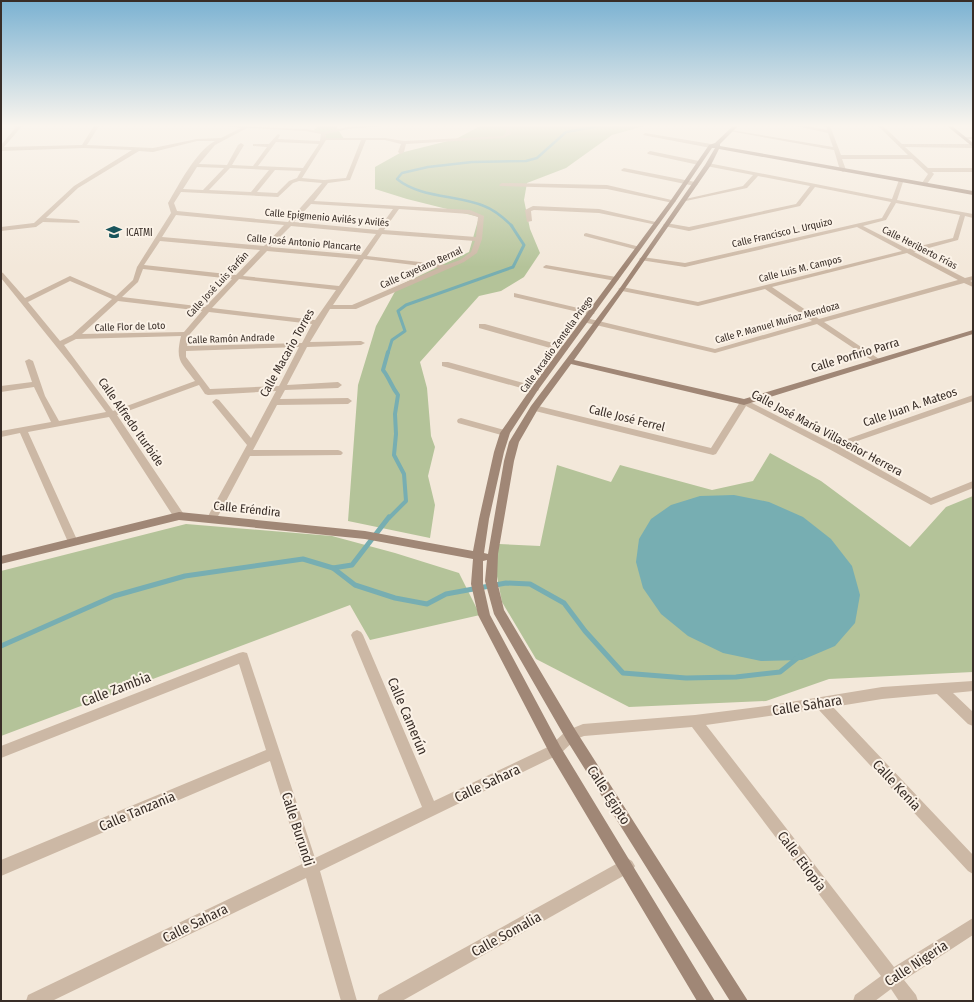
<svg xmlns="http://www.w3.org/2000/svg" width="974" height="1002" font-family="'Fira Sans Condensed',sans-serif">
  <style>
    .green { fill: #b4c399 }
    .water { fill: #77aeb2 }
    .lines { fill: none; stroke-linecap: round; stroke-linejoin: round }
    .stream-far3 { stroke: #77aeb2; stroke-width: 2.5 }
    .stream-far2 { stroke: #77aeb2; stroke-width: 3 }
    .stream-far1 { stroke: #77aeb2; stroke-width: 4 }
    .stream { stroke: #77aeb2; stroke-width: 5 }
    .street { fill: #ccb8a5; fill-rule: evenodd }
    .secondary { fill: #a08776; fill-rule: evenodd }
    .labels { text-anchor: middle; stroke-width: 4; stroke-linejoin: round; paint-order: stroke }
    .far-street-label { font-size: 10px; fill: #382d27; stroke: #fbf2e7 }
    .far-poi-label { font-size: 10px; fill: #382d27; stroke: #fbf2e7; text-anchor: start }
    .street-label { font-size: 12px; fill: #382d27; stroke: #fbf2e7 }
    .near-street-label { font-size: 14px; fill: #382d27; stroke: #fbf2e7 }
  </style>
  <rect width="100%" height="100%" fill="#f3e8da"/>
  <g class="green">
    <polygon points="318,126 336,126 344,139 325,139 325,133 313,131"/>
    <polygon points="480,126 644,126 612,135 566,168 527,183 524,200 530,229 540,253 524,277 501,291 479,296 420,362 427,388 431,436 435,447 428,476 435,505 430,538 348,521 358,385 376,326 398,286 469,252 479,217 407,199 375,189 375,167 400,153 456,139"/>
    <polygon points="770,453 821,481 910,547 946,507 973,496 973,672 829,679 766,701 629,707 536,659 502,602 495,566 499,544 540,546 557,465 611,482 620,465 712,490 753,481"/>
    <polygon points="186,524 332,536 395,553 459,573 480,615 370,640 350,605 1,736 1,571"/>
  </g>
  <polygon class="water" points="734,495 769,502 803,517 831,539 852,566 860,595 855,623 835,646 802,660 761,661 723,653 688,636 661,614 643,588 636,562 639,539 651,519 671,505 700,496"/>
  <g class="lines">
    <g class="stream-far3">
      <polyline points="614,126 618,126"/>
      <path d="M512,226C504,218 495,210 484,206C458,195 420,198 397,179L402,173L428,167L472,162L526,161L537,158L566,132L599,126"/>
    </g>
    <polyline class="stream-far2" points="388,353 392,340 405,331 398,311 406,305 513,267 524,245 511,225"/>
    <path class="stream-far1" d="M388,352L383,370C390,379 391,386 398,395L395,414L396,434L394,455L404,474L406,501L389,518"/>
    <g class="stream">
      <polyline points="333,568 352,565 389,517"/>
      <polyline points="1,646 114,596 185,576 303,559 333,568 355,585 395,598 427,604 446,594 506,583 530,584 564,603 585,631 623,673 686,678 736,677 780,672 800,656"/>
    </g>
    <g class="street">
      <path d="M17,126H22L4,147L82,145L94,126H99L87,145L153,148L197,139L221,138L241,128L227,126L306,129L323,132L348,127L382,126L348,129L326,134V138H385L404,141L503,136L506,133L505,126H509L511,134L504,138L406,144L404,152L401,154L398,152L401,144L385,140H366L350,180L328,183L314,201L470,210L484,216L482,239L477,253L464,262L356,309H330L310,342L361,341L365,343L361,345L307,347L287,385L338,382L342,385L338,388L285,390L280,399L348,398L352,401L348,404L277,405L253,450H338L341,451L343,453L341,455L250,456L217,518L216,521H208L207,518L247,445L212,402L216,399L219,400L251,438L276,391L208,395L205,394L199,385L117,415L183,513L184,516L183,519H175L109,417L28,432L78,542L77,545H69L68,542L20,433L1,437V431L51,422L34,387L1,392V386L32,382L25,361L29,359L33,361L45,396L59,421L106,412L72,366L1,278V272L3,273L25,298L70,276L116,296L133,280L137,267L171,213L168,203C179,185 195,152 215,141H197L153,152L139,151L78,188L46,218L77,220L80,222L79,223L43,222L36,227L1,231V227L34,223L74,186L132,150L84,148L1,151V145ZM247,128L306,131L321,134L320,141L278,139L280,135L278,134L269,144H253V146L267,147L253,166L232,165L244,145L241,143L238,145L227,165L199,164L215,145ZM326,140H361L346,178L324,180L302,178ZM276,142L319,144L303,168L258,166ZM197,167L224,168L203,190L183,189ZM230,168L269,170L251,192L209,190ZM275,170L301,171L297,178L289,181L277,193L257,192ZM299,181L322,183L288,222L177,211L174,203L181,192L278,197L293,183ZM311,204L393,209L378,230L294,222ZM399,209L469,214L478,217L476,237L384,230ZM176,215L284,225L264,246L162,237ZM291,226L376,234L361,255L270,247ZM382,234L475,241L471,252L460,260L446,265L367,256ZM160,241L260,250L236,275L144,265ZM267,251L358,259L339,286L243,276ZM364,259L439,268L352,305H333ZM143,269L232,279L205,307L122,297L138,282ZM239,279L336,290L315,320L212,308ZM70,281L112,299L72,335L60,341L28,302ZM118,301L202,311L184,332L82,334ZM209,312L312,324L302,343L187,346L190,334ZM181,336C175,361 181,362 195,381L113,411L64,345L76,339ZM299,347L279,386L210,389L186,357V351Z"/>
      <polygon points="796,126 807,126 827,130 826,126 830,126 841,155 908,155 878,126 883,126 902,144 973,144 973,148 905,147 928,168 973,168 973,172 932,172 934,174 927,184 925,185 922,183 928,174 912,159 842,159 846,170 843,172 840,170 834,150 729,131 731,130 833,147 828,133"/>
      <polygon points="645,133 711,144 714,146 711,148 643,135"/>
      <rect x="963" y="137" width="10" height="2"/>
      <polygon points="650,151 699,161 702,163 699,165 648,154 647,153"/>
      <path d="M708,163L892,199L899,180L904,179L897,200L973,214V218L965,216L958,240L914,252L965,278L973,276V280L970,281L973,282V287L964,283L824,322L879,359V363H876L817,324L715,353L583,322V318H586L715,349L812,321L765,289L698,306L622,291L618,289L622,287L698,302L902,251L857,227L685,267L640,260L639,259L642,257L685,263L882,218L891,202L815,187L800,206L689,231L664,226L663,225L666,223L689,227L796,204L810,186L758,176L747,188L681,202V200L743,186L753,175L706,166V164ZM896,203L960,215L953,238L908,249L863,226L886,220ZM907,253L958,280L819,319L772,287Z"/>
      <polygon points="624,168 695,182 698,184 695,186 622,171 621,170"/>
      <polygon points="502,183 607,185 676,201 673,203 607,189 500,186 499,185"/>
      <polygon points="533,206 599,209 660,223 657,225 599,213 534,210 531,211 532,221 527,222 525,210"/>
      <polygon points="586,233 640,247 641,248 638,250 584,236 584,234"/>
      <polygon points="546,265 616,277 619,279 616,281 544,268 543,267"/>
      <polygon points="514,293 591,311 595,313 591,315 514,297"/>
      <polygon points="479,324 485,324 567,347 568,349 564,351 561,351 479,328"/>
      <polygon points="442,362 448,362 538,387 539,389 538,391 532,391 442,366"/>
      <polygon points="973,395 973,401 840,447 931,498 973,481 973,488 931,505 829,449 746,406 716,454 713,455 531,410 530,408 534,405 711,448 740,402 744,399 833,444"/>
      <polygon points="461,418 508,431 510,433 505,436 458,423 457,421 458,419"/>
      <polygon points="357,630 361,632 363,635 434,801 550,746 566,731 583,724 695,715 766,706 882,687 973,681 973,691 953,693 973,712 973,726 968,724 937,694 882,699 833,707 973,855 973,874 968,871 818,709 706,725 894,967 973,918 973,935 904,980 916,995 918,1001 899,1001 891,989 875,1001 853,1001 855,995 881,976 692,727 584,736 576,739 560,754 320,871 357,1001 341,1001 306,878 52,1001 26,1001 28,995 302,864 270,761 1,876 1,860 266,750 239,664 1,758 1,746 239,653 243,652 247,653 315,858 422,807 351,635 353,632"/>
      <polygon points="627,858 632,861 635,866 632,871 402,1001 377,1001 379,995"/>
    </g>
    <g class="secondary">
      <path d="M733,126H738L720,144V146L973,191V195L719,149L711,165L624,290L574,360L744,399L973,330V334L744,405L571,364L538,409L519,442L514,461L498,554L497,581L504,610L576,731L748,1001H730L566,739L494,614L485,581L487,560L483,561V584L490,615L560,746L715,1001H697L550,754L478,615L471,584L473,559L365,539L179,520L1,564V556L179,512L365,531L473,551L479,519L494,452L500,433L532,387L671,200L709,145L715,143ZM712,148H715L705,165L620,288L531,406L509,442L504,461L488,554L484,553L489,519L504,452L510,433L538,390L675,202Z"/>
      <polygon points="947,126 952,126 973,143 973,147"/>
    </g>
  </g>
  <linearGradient id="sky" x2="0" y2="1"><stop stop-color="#7bb2d2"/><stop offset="0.47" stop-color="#faf5ee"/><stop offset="1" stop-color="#faf5ee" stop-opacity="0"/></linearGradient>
  <rect width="974" height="267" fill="url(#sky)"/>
  <defs>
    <symbol id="university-bare" viewBox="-9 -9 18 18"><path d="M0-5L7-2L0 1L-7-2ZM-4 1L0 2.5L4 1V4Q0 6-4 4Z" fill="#19555c" stroke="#fbf2e7" stroke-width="2.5" paint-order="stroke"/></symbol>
  </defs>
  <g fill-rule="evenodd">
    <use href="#university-bare" x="103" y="221" width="22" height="22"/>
  </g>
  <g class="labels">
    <g class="far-street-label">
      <text transform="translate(327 217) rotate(5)" y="4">Calle Epigmenio Avilés y Avilés</text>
      <text transform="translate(782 232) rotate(-13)" y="4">Calle Francisco L. Urquizo</text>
      <text transform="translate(304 242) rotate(5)" y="4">Calle José Antonio Plancarte</text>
      <text transform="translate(920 247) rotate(27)" y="4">Calle Heriberto Frías</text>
      <text transform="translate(421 267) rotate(-24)" y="4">Calle Cayetano Bernal</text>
      <text transform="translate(800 268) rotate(-14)" y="4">Calle Luis M. Campos</text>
      <text transform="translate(217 284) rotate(-47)" y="4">Calle José Luis Farfán</text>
      <text transform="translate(777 322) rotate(-16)" y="4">Calle P. Manuel Muñoz Mendoza</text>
      <text transform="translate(130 326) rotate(-2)" y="4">Calle Flor de Loto</text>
      <text transform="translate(231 338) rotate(-2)" y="4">Calle Ramón Andrade</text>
      <text transform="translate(556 344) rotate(-54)" y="4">Calle Arcadio Zentella Priego</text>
    </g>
    <g class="far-poi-label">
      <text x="126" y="236">ICATMI</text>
    </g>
    <g class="street-label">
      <text transform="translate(287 353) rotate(-61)" y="4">Calle Macario Torres</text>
      <text transform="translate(855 355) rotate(-17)" y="4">Calle Porfirio Parra</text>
      <text transform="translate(910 407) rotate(-19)" y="4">Calle Juan A. Mateos</text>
      <text transform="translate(627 418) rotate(14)" y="4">Calle José Ferrel</text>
      <text transform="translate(131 422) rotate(55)" y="4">Calle Alfredo Iturbide</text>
      <text transform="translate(827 433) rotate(28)" y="4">Calle José María Villaseñor Herrera</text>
      <text transform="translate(247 509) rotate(6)" y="4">Calle Eréndira</text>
    </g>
    <g class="near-street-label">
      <text transform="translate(116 689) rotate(-21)" y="5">Calle Zambia</text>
      <text transform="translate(807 705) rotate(-9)" y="5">Calle Sahara</text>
      <text transform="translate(408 716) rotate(67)" y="5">Calle Camerún</text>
      <text transform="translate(487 783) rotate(-25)" y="5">Calle Sahara</text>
      <text transform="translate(897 785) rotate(47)" y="5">Calle Kenia</text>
      <text transform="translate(609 795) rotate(57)" y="5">Calle Egipto</text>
      <text transform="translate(137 811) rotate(-23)" y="5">Calle Tanzania</text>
      <text transform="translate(298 829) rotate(72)" y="5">Calle Burundi</text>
      <text transform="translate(802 861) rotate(53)" y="5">Calle Etiopía</text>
      <text transform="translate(195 923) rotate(-26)" y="5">Calle Sahara</text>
      <text transform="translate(506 934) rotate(-29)" y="5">Calle Somalia</text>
      <text transform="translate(916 963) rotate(-33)" y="5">Calle Nigeria</text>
    </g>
  </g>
  <rect width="974" height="1002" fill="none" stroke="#382d27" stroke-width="4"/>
</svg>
